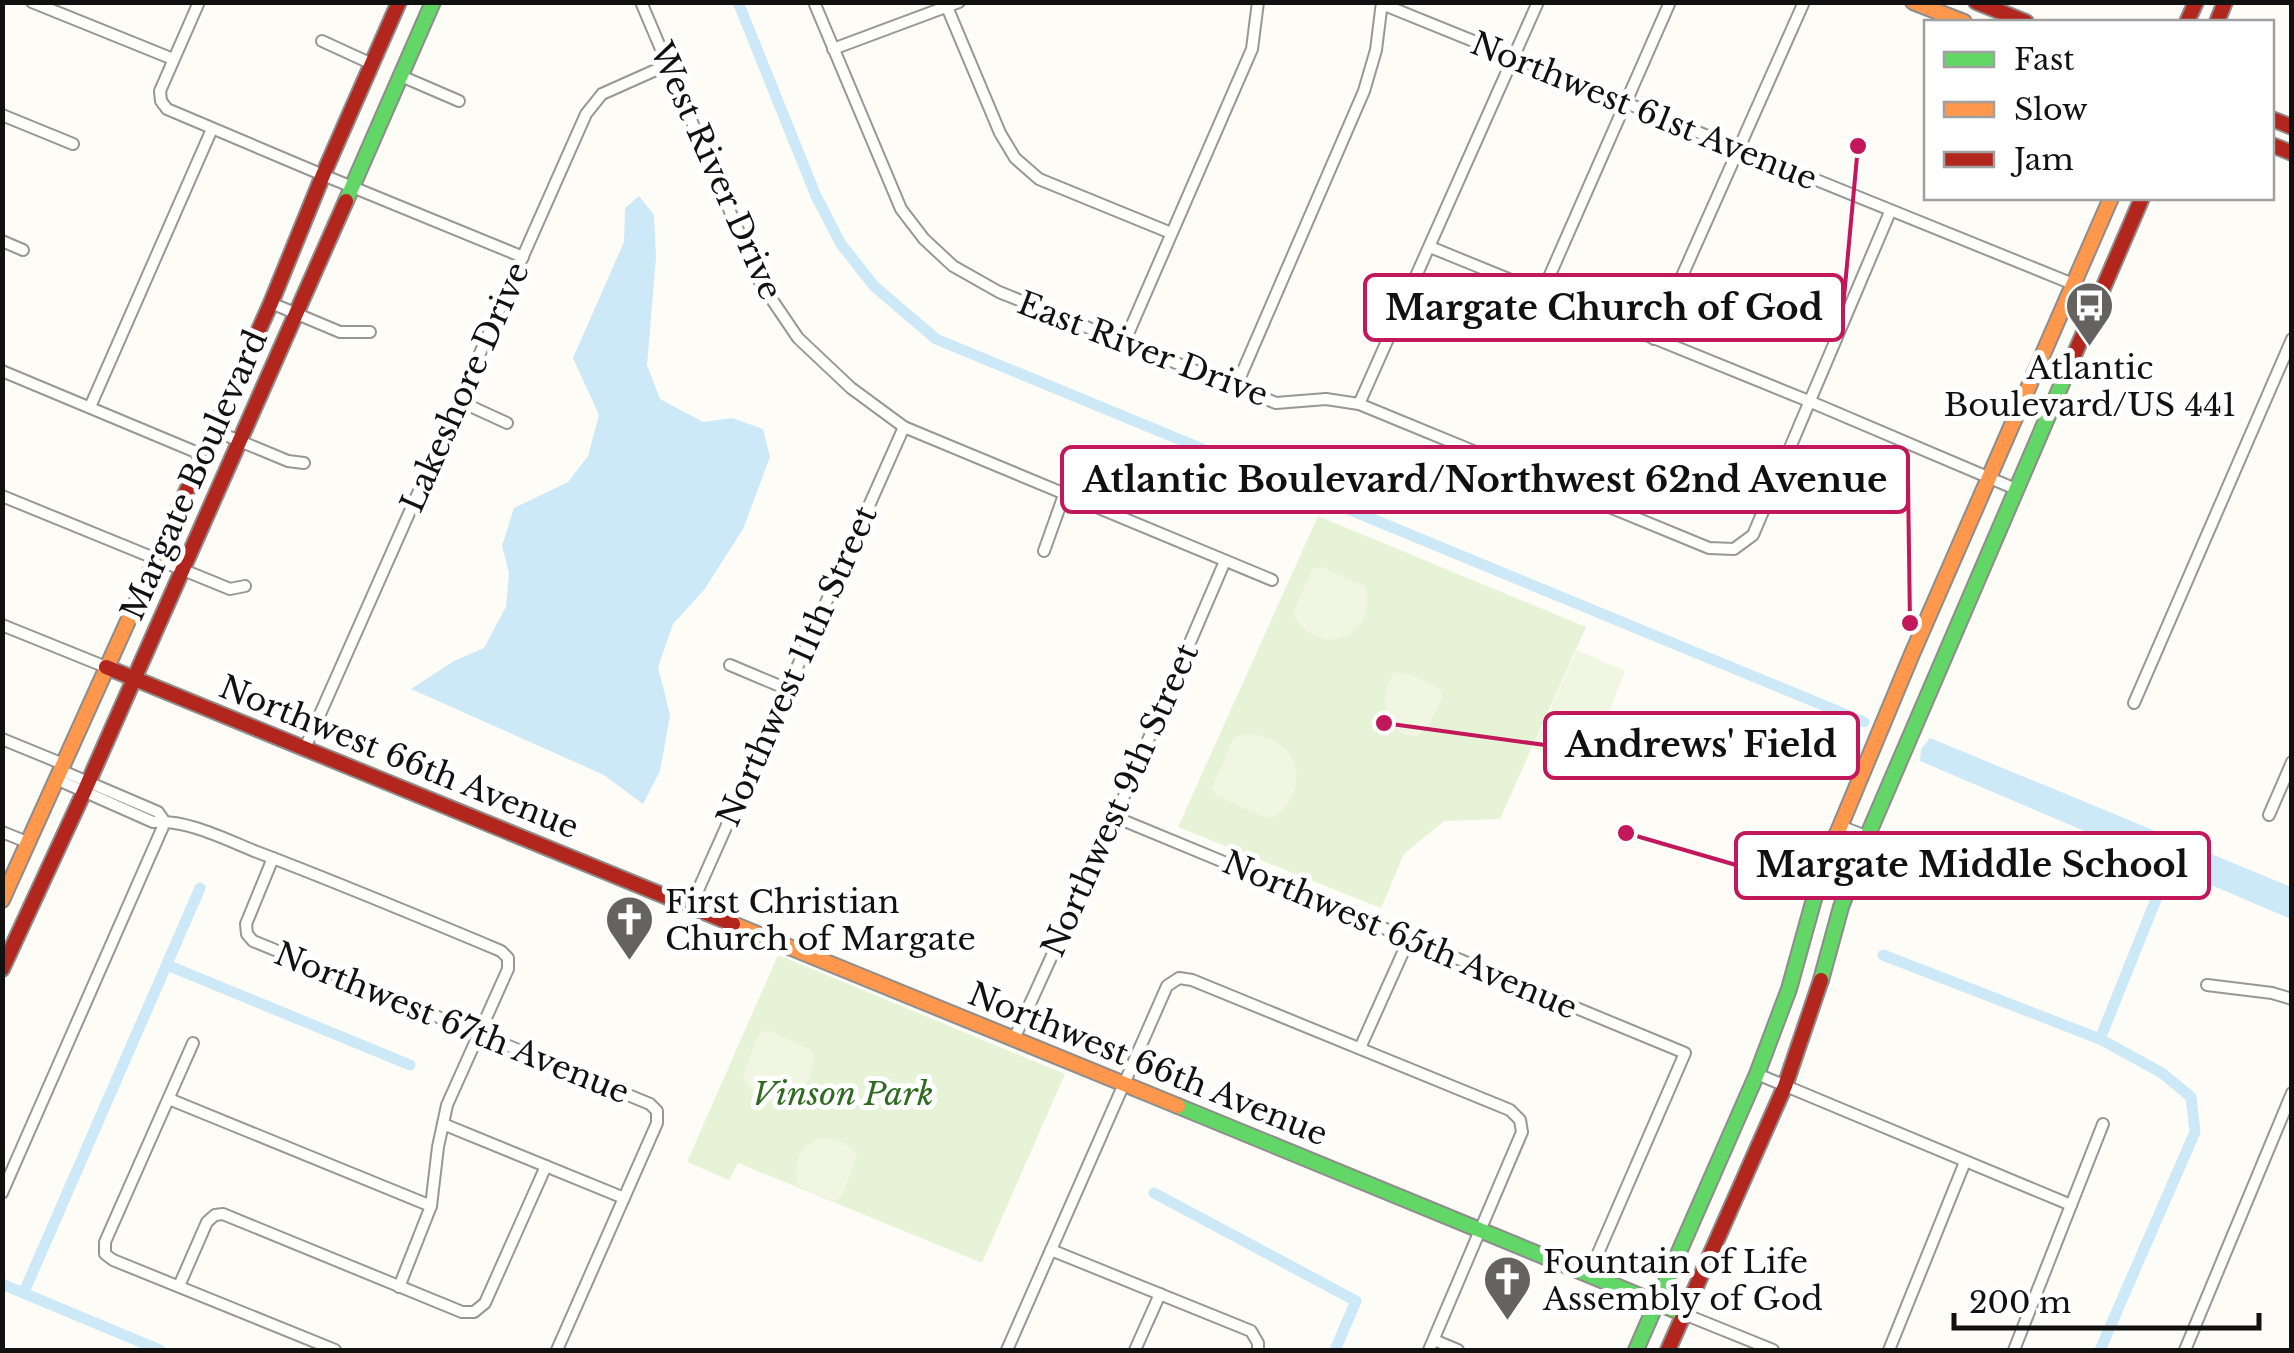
<svg xmlns="http://www.w3.org/2000/svg" width="2294" height="1353" font-family="'Libre Baskerville',serif">
  <style>
    .green { fill: #e7f3d7 }
    .pitch { fill: #f0f6e1 }
    .water { fill: #cde8f7 }
    .lines { fill: none; stroke-linecap: round; stroke-linejoin: round }
    .canal { stroke: #cde8f7; stroke-width: 11 }
    .street-casing { stroke: #979795; stroke-width: 14 }
    .fast-casing { stroke: #8e8d8b; stroke-width: 18 }
    .slow-casing { stroke: #8e8d8b; stroke-width: 18 }
    .jam-casing { stroke: #8e8d8b; stroke-width: 18 }
    .street { stroke: #fffffe; stroke-width: 10 }
    .fast { stroke: #63d668; stroke-width: 14 }
    .slow { stroke: #ff974d; stroke-width: 14 }
    .jam { stroke: #b3261e; stroke-width: 14 }
    .labels { text-anchor: middle; stroke-width: 10; stroke-linejoin: round; paint-order: stroke }
    .street-label { font-size: 32px; fill: #111; stroke: #fff }
    .poi-label { font-size: 32px; fill: #111; stroke: #fff; text-anchor: start }
    .park-label { font-size: 32px; font-style: italic; fill: #2f6b1f; stroke: #fff }
    .leader { fill: none; stroke: #c2185b; stroke-width: 4 }
    .callout-dot { fill: #c2185b; stroke: #fff; stroke-width: 4 }
    .callout { fill: #fff; stroke: #c2185b; stroke-width: 4 }
    .callout-label { font-size: 35px; text-anchor: middle; font-weight: bold; fill: #111 }
  </style>
  <rect width="100%" height="100%" fill="#fdfcf7"/>
  <g class="green">
    <polygon points="1318,516 1586,627 1500,819 1444,821 1404,854 1381,908 1178,827"/>
    <polygon points="778,955 1065,1074 982,1263 738,1163 729,1180 687,1162"/>
  </g>
  <g class="pitch">
    <path d="M1321,567L1365,586C1380,638 1315,661 1293,613L1312,569Z"/>
    <polygon points="1577,650 1625,671 1586,768 1533,748"/>
    <path d="M1395,672L1411,675L1440,688L1443,698L1430,722L1418,736C1384,738 1377,694 1395,672Z"/>
    <path d="M1244,734C1298,732 1317,791 1270,819L1216,796L1212,788L1234,737Z"/>
    <path d="M768,1030L812,1050C821,1099 762,1123 743,1076L758,1035Z"/>
    <path d="M820,1138C836,1138 845,1142 857,1154L842,1196L834,1201L800,1187C791,1165 798,1147 820,1138Z"/>
  </g>
  <g class="water">
    <polygon points="639,196 654,215 656,257 647,365 660,399 703,422 732,418 763,429 770,457 743,529 704,590 673,624 658,667 670,715 660,771 643,804 604,775 411,689 454,661 484,648 506,607 509,573 502,546 514,508 568,482 588,456 599,415 573,358 624,242 625,208"/>
    <polygon points="1930,738 2291,887 2291,919 1920,761 1921,749"/>
  </g>
  <g class="lines">
    <g class="canal">
      <polyline points="738,2 816,196 841,244 874,286 936,339 1864,722"/>
      <polyline points="1883,955 2100,1039 2162,1073 2191,1097 2195,1132 2100,1350"/>
      <polyline points="167,965 410,1065"/>
      <polyline points="2100,1039 2173,857"/>
      <polyline points="1154,1193 1356,1301 1335,1350"/>
      <polyline points="2,1284 160,1350"/>
      <polyline points="24,1292 200,888"/>
    </g>
    <defs>
      <g id="street">
        <polyline points="32,2 173,59"/>
        <polyline points="199,2 160,91 161,101 167,109 323,175 523,257"/>
        <polyline points="641,2 760,282 798,338 851,388 904,427 1272,580"/>
        <polyline points="814,2 901,209 924,239 953,266 999,292 1276,403 1326,399 1359,404 1709,548 1734,549 1753,535 1890,212"/>
        <polyline points="1382,4 2073,284"/>
        <polyline points="947,7 1000,133 1015,158 1039,179 1171,233"/>
        <polyline points="322,41 372,64"/>
        <polyline points="833,49 959,2"/>
        <polyline points="401,76 459,101"/>
        <polyline points="2,115 73,144"/>
        <polyline points="2,241 23,250"/>
        <polyline points="1430,247 1811,402 2018,490"/>
        <polyline points="1542,293 1670,2"/>
        <polyline points="271,303 340,332 370,332"/>
        <polyline points="1654,339 1804,2"/>
        <polyline points="1124,343 1252,49 1258,2"/>
        <polyline points="2,371 203,455"/>
        <polyline points="1235,389 1364,91 1376,50 1382,2"/>
        <polyline points="459,401 507,423"/>
        <polyline points="1359,404 1538,2"/>
        <polyline points="90,407 212,129"/>
        <polyline points="213,430 288,461 304,463"/>
        <polyline points="2,496 230,589 245,586"/>
        <polyline points="1044,551 1064,495"/>
        <polyline points="2,625 106,667"/>
        <polyline points="730,665 787,689"/>
        <polyline points="2134,703 2292,339"/>
        <polyline points="2,739 63,764"/>
        <polyline points="305,748 586,114 602,94 667,65"/>
        <polyline points="60,770 158,812 165,822"/>
        <path d="M56,779L153,822C189,820 224,839 257,852C339,883 420,917 501,951L508,958V969L447,1105L438,1147L431,1206L399,1287"/>
        <polyline points="2269,815 2292,762"/>
        <polyline points="1115,817 1685,1053 1589,1274"/>
        <polyline points="1840,826 1960,873"/>
        <polyline points="2,832 27,842"/>
        <polyline points="273,858 246,924 247,934 253,941 650,1104 657,1111 657,1123 557,1350"/>
        <polyline points="691,906 904,427"/>
        <polyline points="2207,985 2272,993 2292,999"/>
        <polyline points="1014,1039 1115,817 1225,561"/>
        <polyline points="193,1043 105,1242 105,1254 113,1260 335,1350"/>
        <polyline points="1360,1048 1409,939"/>
        <polyline points="1757,1074 2071,1205"/>
        <polyline points="169,1099 431,1206"/>
        <polyline points="443,1124 624,1198"/>
        <polyline points="2,1193 165,822"/>
        <polyline points="1051,1250 1251,1331 1258,1343 1258,1350"/>
        <polyline points="179,1286 207,1222 215,1215 223,1214 462,1312 474,1312 485,1303 546,1166"/>
        <polyline points="1684,1314 1773,1350"/>
        <polyline points="1434,1340 1458,1350"/>
        <polyline points="1007,1350 1167,986 1179,978 1192,980 1510,1110 1520,1120 1522,1132 1429,1350"/>
        <polyline points="1135,1350 1160,1294"/>
        <polyline points="1889,1350 1965,1162"/>
        <polyline points="2014,1350 2103,1124"/>
        <polyline points="2185,1350 2292,1093"/>
      </g>
      <g id="fast">
        <polyline points="346,201 433,2"/>
        <polyline points="1821,980 1841,907 1867,837 2069,367"/>
        <polyline points="1178,1106 1684,1314"/>
        <polyline points="1636,1350 1757,1074 1789,989 1814,899 1837,834"/>
      </g>
      <g id="slow">
        <polyline points="1913,2 1964,22"/>
        <polyline points="1837,834 1912,654 2111,198"/>
        <polyline points="2,900 183,499"/>
        <polyline points="733,924 1178,1106"/>
      </g>
      <g id="jam">
        <polyline points="1976,2 2026,22"/>
        <polyline points="2187,22 2196,2"/>
        <polyline points="2217,22 2225,2"/>
        <polyline points="2272,119 2292,127"/>
        <polyline points="2272,145 2292,153"/>
        <polyline points="2069,367 2142,198"/>
        <polyline points="183,499 271,303 323,175 399,2"/>
        <polyline points="106,667 733,924"/>
        <polyline points="2,969 84,792 346,201"/>
        <polyline points="1668,1350 1785,1086 1821,980"/>
      </g>
    </defs>
    <use href="#street" class="street-casing"/>
    <use href="#fast" class="fast-casing"/>
    <use href="#slow" class="slow-casing"/>
    <use href="#jam" class="jam-casing"/>
    <use href="#street" class="street"/>
    <use href="#fast" class="fast"/>
    <use href="#slow" class="slow"/>
    <use href="#jam" class="jam"/>
  </g>
  <defs>
    <symbol id="bus-pin" viewBox="-11 -11 22 30"><path d="M0 17L-7.5 6A9.5 9.5 0 1 1 7.5 6Z" fill="#646362" stroke="#fff"/><path d="M-5-6H5V4H4V6H2V4H-2V6H-4V4H-5ZM-3.5-4V0h7V-4ZM-3.5 1.2v1.5H-2V1.2ZM2 1.2v1.5H3.5V1.2Z" fill="#fff"/></symbol>
    <symbol id="church-pin" viewBox="-11 -11 22 30"><path d="M0 17L-7.5 6A9.5 9.5 0 1 1 7.5 6Z" fill="#646362" stroke="#fff"/><path d="M-1.2-6h2.4v3.5h3.3v2.4h-3.3V6h-2.4V-.1h-3.3v-2.4h3.3Z" fill="#fff"/></symbol>
  </defs>
  <g fill-rule="evenodd">
    <use href="#bus-pin" x="2062" y="278" width="55" height="75"/>
    <use href="#church-pin" x="602" y="892" width="55" height="75"/>
    <use href="#church-pin" x="1480" y="1252" width="55" height="75"/>
  </g>
  <g class="labels">
    <g class="street-label">
      <text transform="translate(1644 111) rotate(22)" y="11">Northwest 61st Avenue</text>
      <text transform="translate(716 171) rotate(66)" y="11">West River Drive</text>
      <text transform="translate(1143 349) rotate(21)" y="11">East River Drive</text>
      <text transform="translate(465 387) rotate(-66)" y="11">Lakeshore Drive</text>
      <text transform="translate(194 475) rotate(-66)" y="11">Margate Boulevard</text>
      <text transform="translate(797 666) rotate(-66)" y="11">Northwest 11th Street</text>
      <text transform="translate(399 757) rotate(22)" y="11">Northwest 66th Avenue</text>
      <text transform="translate(1120 800) rotate(-66)" y="11">Northwest 9th Street</text>
      <text transform="translate(1400 935) rotate(23)" y="11">Northwest 65th Avenue</text>
      <text transform="translate(452 1023) rotate(22)" y="11">Northwest 67th Avenue</text>
      <text transform="translate(1148 1064) rotate(22)" y="11">Northwest 66th Avenue</text>
    </g>
    <g class="poi-label">
      <text x="2090" y="379" text-anchor="middle">Atlantic<tspan x="2090" dy="37">Boulevard/US 441</tspan></text>
      <text x="665" y="913">First Christian<tspan x="665" dy="37">Church of Margate</tspan></text>
      <text x="1543" y="1273">Fountain of Life<tspan x="1543" dy="37">Assembly of God</tspan></text>
    </g>
    <g class="park-label">
      <text x="843" y="1105">Vinson Park</text>
    </g>
  </g>
  <path class="leader" d="M1858 146L1843 308M1910 623L1908 480M1384 723L1545 745M1626 833L1736 865"/>
  <g class="callout-dot">
    <circle cx="1858" cy="146" r="10"/>
    <circle cx="1910" cy="623" r="10"/>
    <circle cx="1384" cy="723" r="10"/>
    <circle cx="1626" cy="833" r="10"/>
  </g>
  <g class="callout">
    <rect x="1365" y="275" width="478" height="65" rx="10"/>
    <rect x="1062" y="447" width="846" height="65" rx="10"/>
    <rect x="1545" y="713" width="313" height="65" rx="10"/>
    <rect x="1736" y="833" width="473" height="65" rx="10"/>
  </g>
  <g class="callout-label">
    <text x="1604" y="320">Margate Church of God</text>
    <text x="1485" y="492">Atlantic Boulevard/Northwest 62nd Avenue</text>
    <text x="1701" y="757">Andrews' Field</text>
    <text x="1972" y="877">Margate Middle School</text>
  </g>
  <rect width="2294" height="1353" fill="none" stroke="#111111" stroke-width="10"/>
  <rect x="1924" y="20" width="350" height="180" fill="#ffffff" stroke="#a0a0a0" stroke-width="2.5"/>
  <rect x="1944" y="52" width="50" height="15" fill="#63d668" stroke="#a0a0a0" stroke-width="2.5"/>
  <text x="2014" y="70" font-size="30" fill="#111111">Fast</text>
  <rect x="1944" y="102" width="50" height="15" fill="#ff974d" stroke="#a0a0a0" stroke-width="2.5"/>
  <text x="2014" y="120" font-size="30" fill="#111111">Slow</text>
  <rect x="1944" y="152" width="50" height="15" fill="#b3261e" stroke="#a0a0a0" stroke-width="2.5"/>
  <text x="2014" y="170" font-size="30" fill="#111111">Jam</text>
  <path d="M1954 1313v15h305v-15" fill="none" stroke="#111111" stroke-width="5"/>
  <text x="1969" y="1313" font-size="30" fill="#111111" stroke="#ffffff" stroke-width="8" paint-order="stroke">200 m</text>
</svg>
